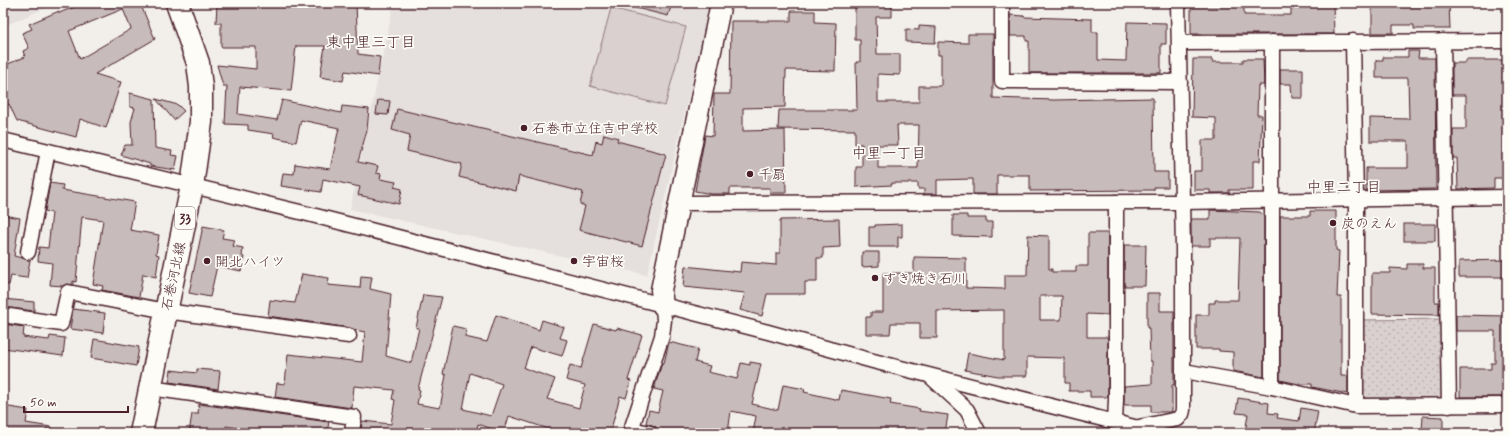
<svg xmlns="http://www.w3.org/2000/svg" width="1510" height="436" font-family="Mynerve,'Klee One',sans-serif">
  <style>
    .built { fill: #e5dfdd }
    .grass { fill: url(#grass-dots); stroke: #92787d }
    .garden { fill: #d9d0cf; stroke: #92787d }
    .building { fill: #c8bbbb; stroke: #4a1f2b; fill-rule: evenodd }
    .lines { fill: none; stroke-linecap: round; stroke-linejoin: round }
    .street-casing { stroke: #4a1f2b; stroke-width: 17 }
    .secondary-casing { stroke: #4a1f2b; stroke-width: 23 }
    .primary-casing { stroke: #4a1f2b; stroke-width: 25 }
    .street { stroke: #fdfcf7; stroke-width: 14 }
    .secondary { stroke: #fdfcf7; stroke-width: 20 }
    .primary { stroke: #fdfcf7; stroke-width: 22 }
    .poi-dot { fill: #4a1f2b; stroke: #fdfcf7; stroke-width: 1.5 }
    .labels { text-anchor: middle; stroke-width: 3.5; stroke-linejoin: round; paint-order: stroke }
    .shield { fill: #fdfcf7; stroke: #806168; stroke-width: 1 }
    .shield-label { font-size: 13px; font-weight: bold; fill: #4a1f2b }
    .poi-label { font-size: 14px; fill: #4a1f2b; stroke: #fdfcf7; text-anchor: start }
    .street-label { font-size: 14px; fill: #4a1f2b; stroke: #fdfcf7 }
    .neighbourhood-label { font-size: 15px; fill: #4a1f2b; stroke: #fdfcf7 }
  </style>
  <defs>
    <pattern id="grass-dots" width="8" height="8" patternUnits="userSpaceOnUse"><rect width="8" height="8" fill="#d9d0cf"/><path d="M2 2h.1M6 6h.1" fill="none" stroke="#bcb2b2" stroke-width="1.8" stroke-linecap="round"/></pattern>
  </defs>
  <rect width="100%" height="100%" fill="#f2efeb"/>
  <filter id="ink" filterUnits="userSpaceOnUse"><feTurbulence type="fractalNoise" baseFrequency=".025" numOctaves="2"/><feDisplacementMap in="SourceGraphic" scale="8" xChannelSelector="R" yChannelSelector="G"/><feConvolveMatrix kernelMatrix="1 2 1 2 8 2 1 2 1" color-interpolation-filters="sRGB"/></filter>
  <g filter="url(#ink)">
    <g class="built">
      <polygon points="3,3 58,3 6,25 3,19"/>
      <polygon points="394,3 710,3 647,275 350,209"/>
    </g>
    <polygon class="grass" points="1444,319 1444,402 1361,402 1360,320"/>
    <polygon class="garden" points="611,8 686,27 665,106 590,86"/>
    <g class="building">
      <path d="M85,3H140L155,39L95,74L121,82L106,128L80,119L76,137L17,121L9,104L3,106V66L25,57L23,51L29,48L22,33L32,29L29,24L59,11V13ZM123,9L131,29L80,59L69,31Z"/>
      <polygon points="217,3 356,3 358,54 380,57 378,76 345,71 343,81 320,77 325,46 296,46 291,91 240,87 238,114 277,120 282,100 341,113 342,106 369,109 367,130 358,162 378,166 376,173 381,174 380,179 396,182 394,187 402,189 399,204 358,195 360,187 323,179 321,192 281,186 283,173 294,174 295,164 330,169 339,128 301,120 296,142 273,137 274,134 248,130 248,125 225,124 227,86 223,86 217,65 256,69 256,47 221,47 221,23 216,23"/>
      <polygon points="633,3 672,3 668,16 632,7"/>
      <path d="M855,3H892V17H876L877,54H900V75L878,74V102H919V86H941V55H938V42L968,43V34H993V98L1054,100L1153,98L1154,172H1168V187H1154V190L1030,191V175H997V194H973V179L937,180V194H924V189H918V183H892V185L856,187V167H862V144H855V130L778,129L779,110H857L856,62H860V40H855ZM897,125H919L918,168H878V145H898Z"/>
      <polygon points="1191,3 1244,3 1244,15 1291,15 1291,4 1333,3 1334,34 1191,34"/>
      <polygon points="1372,3 1449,3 1450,29 1414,29 1414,25 1393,25 1393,33 1372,33"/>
      <polygon points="791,11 815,11 815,22 836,23 835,71 786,70 785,107 743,108 743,131 785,130 786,193 770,193 770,188 730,188 730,194 712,194 695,191 705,135 713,136 714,94 730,94 731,21 791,21"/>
      <polygon points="1010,15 1024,16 1024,17 1092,19 1092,32 1098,32 1098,60 1126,61 1127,22 1166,23 1166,44 1161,44 1161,73 1029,73 1029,41 1026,41 1026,36 1010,36"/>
      <polygon points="919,26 936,27 935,43 906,42 906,29 919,30"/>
      <polygon points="1408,51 1419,51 1418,58 1435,58 1436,189 1366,190 1366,168 1408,168 1408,141 1370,141 1370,118 1409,119 1408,78 1376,78 1376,60 1383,60 1383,57 1408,57"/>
      <polygon points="1193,59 1212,59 1212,62 1243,62 1243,59 1263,59 1264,85 1258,85 1257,115 1262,115 1260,161 1253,161 1253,190 1229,190 1229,193 1210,193 1210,190 1194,190 1194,171 1202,171 1202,140 1216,140 1216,118 1192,117"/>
      <polygon points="1466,60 1507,60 1507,178 1494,178 1494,188 1458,189 1457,158 1453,158 1453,129 1466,129 1466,95 1452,95 1452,63 1466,63"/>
      <polygon points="1280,69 1303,69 1303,98 1292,98 1291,84 1280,84"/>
      <polygon points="130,93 154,99 155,148 172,151 171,155 178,156 175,170 150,166 150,164 121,155 125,145 132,145 131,122 135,108 130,107"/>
      <polygon points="156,99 178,105 184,111 174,120"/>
      <polygon points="378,100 390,101 388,115 376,114"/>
      <polygon points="397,109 593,155 596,141 602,143 604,134 618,138 617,141 666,154 642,246 579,230 585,206 580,204 583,192 519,176 516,191 459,177 462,164 407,151 410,135 392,130"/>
      <polygon points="50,183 63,185 62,190 135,202 130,230 159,235 156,254 159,255 156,277 143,274 139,297 102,290 103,286 93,284 103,220 82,217 76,282 73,281 73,284 63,286 50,285 52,263 38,261 39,247 48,248 52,213 45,211"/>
      <polygon points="1210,210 1260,212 1264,216 1264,377 1233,371 1233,352 1219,351 1219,349 1196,349 1196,315 1209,315 1209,303 1215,303 1215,300 1238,300 1240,238 1210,238 1210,246 1191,246 1191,219 1210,219"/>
      <polygon points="1310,211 1336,211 1336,250 1339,251 1337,297 1341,297 1341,376 1348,376 1348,394 1312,387 1312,384 1299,384 1280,380 1280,216 1310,216"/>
      <polygon points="3,215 20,218 14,256 30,260 27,278 11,276 9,285 3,284"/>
      <polygon points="953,215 967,215 967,218 986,218 986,222 992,222 992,237 953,236"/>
      <polygon points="839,219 840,247 823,248 823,258 817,258 817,282 805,282 805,294 767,294 762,316 740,310 745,293 683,287 685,266 740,272 741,262 776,265 776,253 780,253 780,220"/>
      <polygon points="902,224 902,237 898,237 898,247 869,247 869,227 875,227 875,225"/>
      <rect x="1404" y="224" width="31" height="17"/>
      <polygon points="203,226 224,230 222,238 235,240 233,246 243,248 242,256 244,257 241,271 217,266 210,297 189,293"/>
      <path d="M1088,233H1108V315L1087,314V337H1108V397H1090V391H1069V383H1065V362H1064V358L1027,357V376H998L965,370L968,353L1004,360V310L937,311V338H920V323H891L890,334H866V317H871V312H883V273H914V257L966,258V288L1005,289V275H1027L1028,235L1049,236V269H1052V272H1076V266H1088ZM1040,296H1062L1061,320H1040Z"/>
      <polygon points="1124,245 1146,245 1145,286 1124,286"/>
      <polygon points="862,252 879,252 879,266 862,267"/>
      <polygon points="1507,260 1507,277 1459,277 1459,261"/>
      <polygon points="1407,264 1423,264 1423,268 1435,268 1435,302 1439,302 1439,315 1372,314 1372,273 1390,273 1390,268 1407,269"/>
      <path d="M302,274L329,278L328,285L360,288L361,276L372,277L370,289L391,294L386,356L411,363L419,328H416L423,295L442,297L418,389L420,390L417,404L440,408L446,375L443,374L453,326L466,329L465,337L487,342L496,315L539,330L542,320L564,327L560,338L567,340L562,356L531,347L524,368L555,379L547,399L579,408L585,385L566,380L570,365L581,368L594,324L616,330L617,328L642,335L628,380L631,381L626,398L620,396L610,433H561L509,416L504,433L478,424L476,433H361L362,421L391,424L395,400L392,399L394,390L354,386L352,408L275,397L277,383L285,384L288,354L362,362L365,332L355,330L350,328L268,316L270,300L295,303ZM470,373L502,384L491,416L463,409Z"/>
      <polygon points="1147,293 1160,293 1160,311 1174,311 1174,385 1172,385 1172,412 1151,412 1151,405 1124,405 1124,386 1152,384 1152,361 1150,361 1149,328 1147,328"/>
      <polygon points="3,299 34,302 34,311 3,307"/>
      <polygon points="73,309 105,313 103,333 70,329"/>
      <polygon points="1456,315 1507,316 1507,397 1460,397 1460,369 1491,369 1491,363 1495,363 1495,331 1456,331"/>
      <polygon points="3,324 24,327 23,337 49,340 50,336 65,338 63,356 3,348"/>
      <polygon points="94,339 139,347 136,366 91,358"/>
      <polygon points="669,342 698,349 695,362 710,366 708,372 737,379 741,363 750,365 750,362 761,364 752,404 778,410 783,385 805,389 804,392 839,400 841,390 891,399 890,404 920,409 919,411 948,415 945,433 753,433 756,416 731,411 728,433 677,433 663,430 663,432 658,431 655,426 646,423 649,410 658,412 663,391 654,389 662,363 664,363"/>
      <polygon points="197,369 220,371 218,389 169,382 171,370 197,373"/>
      <polygon points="1238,398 1269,403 1268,413 1278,414 1277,418 1299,421 1301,408 1318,411 1314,433 1245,433 1248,414 1236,413"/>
      <polygon points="199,404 329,422 327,433 271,433 226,426 225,433 189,433 192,414 198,414"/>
      <polygon points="3,406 28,410 26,423 51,427 50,433 3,433"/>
      <polygon points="1423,416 1443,417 1443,431 1422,430"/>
    </g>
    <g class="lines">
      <defs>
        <g id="street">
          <polyline points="1002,3 1002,81 1180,82"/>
          <polyline points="1353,41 1356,198 1356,406"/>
          <polyline points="1443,41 1449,406"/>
          <polyline points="1180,43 1507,41"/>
          <polyline points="3,140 304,213 768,332 873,361 1158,433"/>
          <polyline points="678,203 1182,202 1507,197"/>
          <polyline points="28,252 48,151"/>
          <polyline points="3,315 61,324 68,292 166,311 349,336"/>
          <polyline points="1184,371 1272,387 1356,406 1507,405"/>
          <polyline points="931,377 967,410 979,433"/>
          <polyline points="1272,387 1272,42"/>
          <polyline points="150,388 354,417 352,433"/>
          <polyline points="1115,422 1116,400 1116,202"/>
          <polyline points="1139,427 1178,419 1182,414 1183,410 1183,249 1178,3"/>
          <polyline points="631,429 650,433"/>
          <polyline points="630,433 662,336 664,320 663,306"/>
        </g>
        <polyline id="secondary" points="663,306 661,290 721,3"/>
        <polyline id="primary" points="141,433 192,186 201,122 201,87 198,63 177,3"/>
      </defs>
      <use href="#street" class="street-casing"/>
      <use href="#secondary" class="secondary-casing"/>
      <use href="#primary" class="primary-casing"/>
      <use href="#street" class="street"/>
      <use href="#secondary" class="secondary"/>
      <use href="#primary" class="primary"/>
    </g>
  </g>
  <g class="poi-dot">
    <circle cx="524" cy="128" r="4"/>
    <circle cx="750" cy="174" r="4"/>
    <circle cx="1333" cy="223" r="4"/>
    <circle cx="207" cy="261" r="4"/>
    <circle cx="574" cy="261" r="4"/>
    <circle cx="875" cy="278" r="4"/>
  </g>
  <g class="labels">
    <rect class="shield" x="175" y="207" width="20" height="22" rx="3"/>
    <g class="shield-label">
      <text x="185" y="223">33</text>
    </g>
    <g class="poi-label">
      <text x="532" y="133">石巻市立住吉中学校</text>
      <text x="758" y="179">千扇</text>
      <text x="1341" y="228">炭のえん</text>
      <text x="215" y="266">開北ハイツ</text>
      <text x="582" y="266">宇宙桜</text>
      <text x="883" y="283">すき焼き石川</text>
    </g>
    <g class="street-label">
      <text transform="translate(173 276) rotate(-78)" y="5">石巻河北線</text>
    </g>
    <g class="neighbourhood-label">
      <text x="371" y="47">東中里三丁目</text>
      <text x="889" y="158">中里一丁目</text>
      <text x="1344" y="192">中里二丁目</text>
    </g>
  </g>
  <rect width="1510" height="436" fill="none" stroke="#fdfcf7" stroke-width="16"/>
  <rect x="8" y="8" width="1494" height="420" fill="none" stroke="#4a1f2b" stroke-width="1.5" filter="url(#ink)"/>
  <path d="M24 406v6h104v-6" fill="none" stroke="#4a1f2b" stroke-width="2"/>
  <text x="30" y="406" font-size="12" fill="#4a1f2b" stroke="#fdfcf7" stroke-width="3" paint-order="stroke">50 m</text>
</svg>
